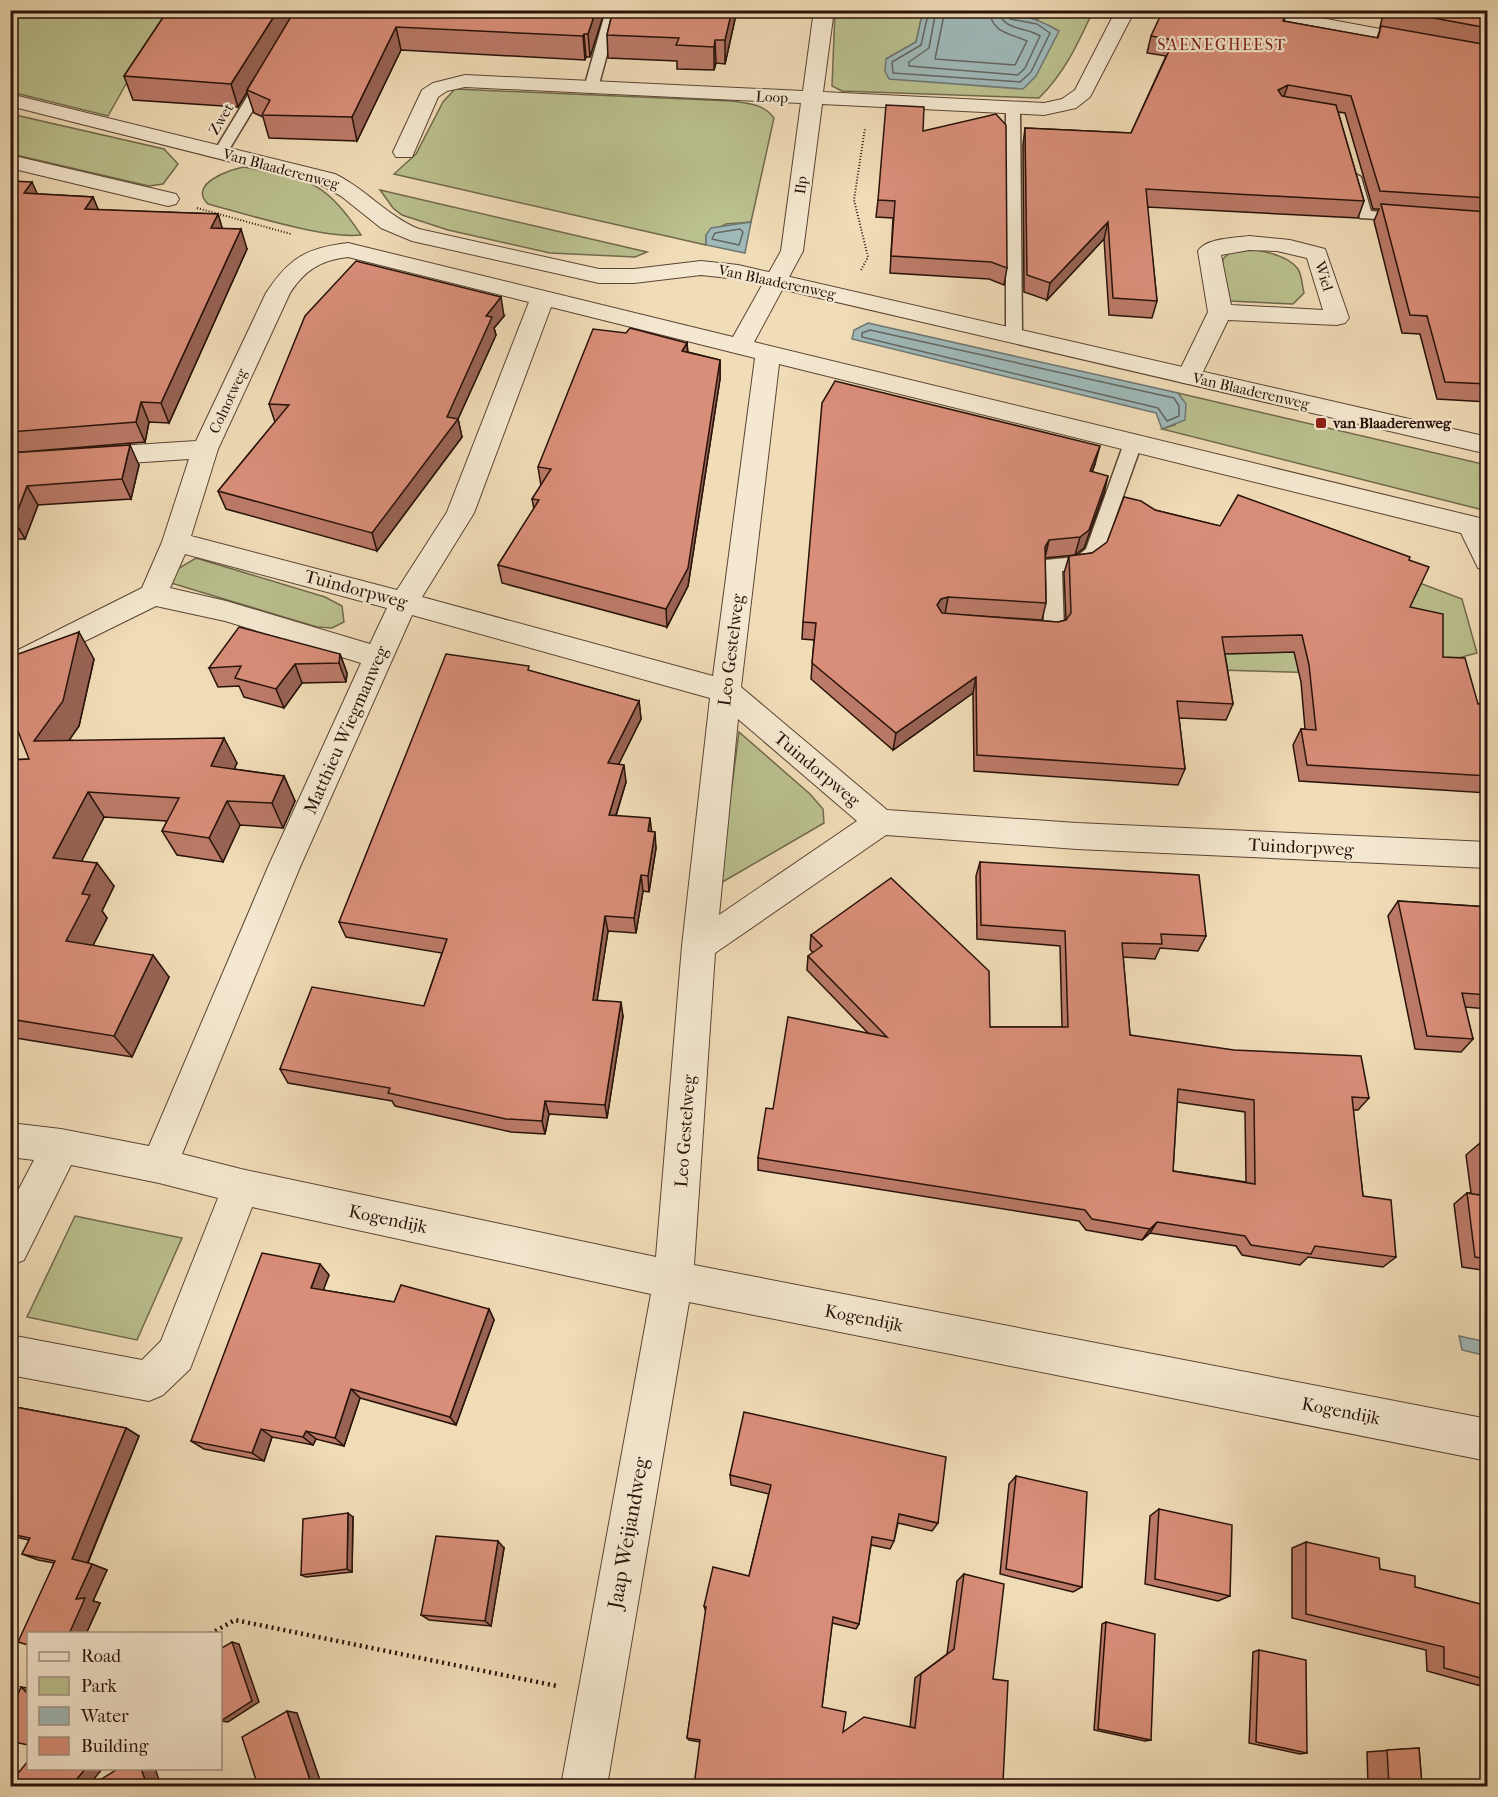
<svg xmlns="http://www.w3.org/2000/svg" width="1498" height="1797" font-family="'IM FELL French Canon',serif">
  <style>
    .green { fill: #bac08e; stroke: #71694c; stroke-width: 1.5 }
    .water { fill: #9fb9b9; stroke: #6f7673; stroke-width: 1.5 }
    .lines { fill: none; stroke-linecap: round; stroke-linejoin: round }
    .shore { stroke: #646661; stroke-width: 1.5 }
    .service-casing { stroke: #5a4434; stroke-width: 3 }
    .minor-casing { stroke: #5a4434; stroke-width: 2 }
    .tertiary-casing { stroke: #5a4434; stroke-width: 2 }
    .path-far1 { stroke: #281209; stroke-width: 2; stroke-dasharray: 1 2; stroke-linecap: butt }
    .path { stroke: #281209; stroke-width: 4.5; stroke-dasharray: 2 4; stroke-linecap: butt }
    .service { fill: #f5e8d0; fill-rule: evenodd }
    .minor { fill: #f5e8d0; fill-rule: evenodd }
    .tertiary { fill: #f5e8d0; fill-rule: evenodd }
    .wall { fill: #bb7a68; stroke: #281209; stroke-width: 1.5; fill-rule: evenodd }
    .shaded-wall { fill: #986355; stroke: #281209; stroke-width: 1.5 }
    .building { fill: #d98e79; stroke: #281209; stroke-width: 1.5; fill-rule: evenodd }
    .poi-dot { fill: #8f2418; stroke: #f5e8d0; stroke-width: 2 }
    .labels { text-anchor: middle; stroke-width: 4.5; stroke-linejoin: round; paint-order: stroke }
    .far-street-label { font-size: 15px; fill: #281209; stroke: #f5e8d0 }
    .far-poi-label { font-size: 15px; font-weight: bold; fill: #281209; stroke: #f5e8d0; text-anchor: start }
    .far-neighbourhood-label { font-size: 16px; letter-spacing: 1.5px; fill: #7a1f14; stroke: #f5e8d0 }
    .street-label { font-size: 18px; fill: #281209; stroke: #f5e8d0 }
    .near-street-label { font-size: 21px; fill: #281209; stroke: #f5e8d0 }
  </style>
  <rect width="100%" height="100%" fill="#f0dcb7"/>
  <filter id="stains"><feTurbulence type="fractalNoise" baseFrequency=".00333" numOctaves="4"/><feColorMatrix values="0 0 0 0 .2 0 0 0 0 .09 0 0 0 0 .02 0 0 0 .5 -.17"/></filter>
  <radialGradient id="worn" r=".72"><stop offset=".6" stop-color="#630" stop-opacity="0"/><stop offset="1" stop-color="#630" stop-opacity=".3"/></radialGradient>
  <g class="green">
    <polygon points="11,11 167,11 108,116 11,92"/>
    <path d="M835,11H923L916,42L886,59L1039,19L997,11H1093C1078,43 1065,73 1039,98L842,91L832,86Z"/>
    <path d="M455,89L732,101C748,103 764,104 774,118L751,222L726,224L706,235V245L394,174L416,154L443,102Z"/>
    <polygon points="11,114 164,149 178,164 163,184 149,186 11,154"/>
    <path d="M244,167C307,180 324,178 361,235C325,239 246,214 208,204C187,184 231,169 244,167Z"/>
    <polygon points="380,190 647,252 635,257 550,253 448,230 402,215 393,208"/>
    <path d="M1249,249C1264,251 1288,255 1298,269C1302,275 1302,286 1304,293L1293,304L1230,301L1221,275L1223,259L1229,253Z"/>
    <polygon points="1178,393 1487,465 1487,511 1162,429 1175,425 1185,404"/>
    <polygon points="196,558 325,597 342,606 344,622 332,628 317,627 171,583 174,571"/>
    <polygon points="1388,571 1462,599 1477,653 1395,675 1218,670 1199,617"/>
    <polygon points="739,732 810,794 823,809 824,823 719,884"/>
    <polygon points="75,1216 182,1238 137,1340 27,1317"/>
  </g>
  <g class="water">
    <path d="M923,11C970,10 1017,5 1059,31L1036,76L1023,89L889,79L885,71L886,59L916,42Z"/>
    <polygon points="751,222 745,253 706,245 706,235 711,228"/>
    <polygon points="868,323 1178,393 1186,404 1185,420 1162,429 1156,413 852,339 854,330"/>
    <polygon points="1459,1336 1487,1342 1487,1356 1462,1350"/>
  </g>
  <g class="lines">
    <g class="shore">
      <polyline points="929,10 921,45 892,62 893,73 1020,82 1031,72 1050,33 1037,24 1010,19 1006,10"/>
      <path d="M936,10L929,48L909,62V66L1018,75L1025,68L1040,36C1024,26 1003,31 998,10"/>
      <path d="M945,10L935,59L1015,65L1027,41C1009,33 992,33 989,10"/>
      <polygon points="740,229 743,232 739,245 712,239 715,233"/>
      <polygon points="870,330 1174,398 1179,406 1179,416 1167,421 1158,408 862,337 862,333"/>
    </g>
    <defs>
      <g id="service">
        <polygon points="606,10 619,10 598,88 591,92 584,88"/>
        <polygon points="266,73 273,77 227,153 220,157 215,156 213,153 259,77"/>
        <polygon points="1013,105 1020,109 1022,334 1014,339 1006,334 1006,109"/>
        <polygon points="1354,173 1361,177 1371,211 1412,215 1415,218 1412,221 1360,218 1347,177"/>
        <polygon points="1133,437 1142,443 1101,558 1087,568 1062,571 1064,630 1061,635 1054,637 1026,634 1023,629 1026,624 1044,622 1043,565 1045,560 1076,557 1086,549 1124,443"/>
      </g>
      <g id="minor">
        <path d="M814,10H834L823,92L1044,103L1062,99L1075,90L1116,10H1135L1090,97L1076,108L1044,115L822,104L803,251L754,342L1488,520V571L1478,568L1461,533L779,364L741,687L887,810L1077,823L1488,842V868L1077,849L886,835L715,953L694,1265L1488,1419V1461L689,1302L607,1786H561L651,1294L252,1207L190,1369L163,1395L149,1401L10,1375V1335L142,1360L161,1341L218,1198L159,1183L71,1165L24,1260L10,1266V1206L34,1160L10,1157V1123L61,1129L149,1146L268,867L361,663L225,621L156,606L10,678V654L142,588L162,542L189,459L10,471V453L196,441L266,293C289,258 306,248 348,243L733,337L781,251L801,103L465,87L447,91L438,97L412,157H396L393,152L422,90L433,83L465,75L803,91ZM348,257L529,302L447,512L397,590L191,536L218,449L290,293C305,270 321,260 348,257ZM551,307L755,358L713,676L422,597L474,513ZM185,554L387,608L370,644L226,601L170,588ZM412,615L710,698L682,946L656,1257L241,1169L182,1154L300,867ZM738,719L857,821L719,915Z"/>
        <polygon points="1235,10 1278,10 1488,49 1488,61 1244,16"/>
        <polygon points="10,155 176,194 179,199 176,204 168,206 10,168"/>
        <path d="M1249,236L1290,240L1325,249L1349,318L1345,323L1337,325L1228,320L1198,382L1189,384L1180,382L1177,376L1208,312L1198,251C1206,238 1235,238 1249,236ZM1249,250L1277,251L1307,258L1323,310L1231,305L1221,255Z"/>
      </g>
      <path id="tertiary" d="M10,94L335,174C366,189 387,216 419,229L599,269H634L701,261L738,265L1488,437V454L738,279L701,275L634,283H599L412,241L381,228L341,196L319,184L10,106Z"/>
    </defs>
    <use href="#service" class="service-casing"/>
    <use href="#minor" class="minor-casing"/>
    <use href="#tertiary" class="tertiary-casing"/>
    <g class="path-far1">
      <polyline points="197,208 291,234"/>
      <polyline points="861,270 868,257 854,200 865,128"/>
    </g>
    <g class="path">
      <polyline points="210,1634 235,1620 557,1686"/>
      <polyline points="10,1699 28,1703"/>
    </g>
    <use href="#service" class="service"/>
    <use href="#minor" class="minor"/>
    <use href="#tertiary" class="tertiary"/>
  </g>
  <g class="wall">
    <polygon points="168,10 605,10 590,57 586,57 585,60 401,50 357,141 269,138 263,117 254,113 247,92 238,107 133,100 124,76"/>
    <polygon points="613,10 737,10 725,64 716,63 714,70 677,69 677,61 608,58 607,35"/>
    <polygon points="1287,10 1284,21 1377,38 1381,27 1380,27 1384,10 1488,10 1488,402 1437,399 1420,334 1402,333 1374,221 1379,209 1373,209 1345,113 1338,112 1364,201 1358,218 1147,207 1157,301 1152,318 1109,315 1104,239 1047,300 1024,292 1023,145 1025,128 1131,133 1166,56 1147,53 1151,36"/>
    <polygon points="923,131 1007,268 1004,285 989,279 890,273 893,218 876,217 878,200"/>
    <polygon points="10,181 37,194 93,197 98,210 218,214 222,229 247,249 169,423 149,422 145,442 10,453"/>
    <polygon points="504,316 494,328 496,335 458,419 462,437 377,551 226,509 218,491 275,422 269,404"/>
    <polygon points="687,343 688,352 720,360 720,379 688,586 667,627 502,583 498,565 534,509 532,499 541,486 538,467"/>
    <polygon points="10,453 139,465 131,499 38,505 25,539 10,539"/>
    <polygon points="1095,464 1092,472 1104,493 1084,548 1075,555 1045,558 1046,603 1042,620 963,615 1058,622 1066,620 1064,573 1069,556 1092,553 1155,510 1220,526 1409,560 1410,607 1443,657 1478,704 1488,704 1488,793 1299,781 1293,745 1301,729 1305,729 1301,682 1294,652 1225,654 1233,704 1226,720 1179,718 1185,769 1178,785 974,771 973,693 893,750 811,679 814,640 802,639 803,622"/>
    <polygon points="340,654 347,673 346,682 302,683 284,708 244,697 239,686 218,687 209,668"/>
    <polygon points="94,659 79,726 69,740 237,763 234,769 284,776 295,801 283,828 240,825 223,862 177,855 162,831 167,821 104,817 81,861 114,886 102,911 107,918 93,945 169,977 132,1057 10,1037 10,760 29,759"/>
    <polygon points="530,671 639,701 641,719 618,764 626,782 616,816 651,832 656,848 649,892 643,891 636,933 608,931 597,1000 623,1016 607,1118 549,1114 545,1134 511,1132 395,1106 392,1101 288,1083 280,1069 424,1006 442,953 346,937 339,922"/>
    <path d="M980,862L1206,936L1198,951L1160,948L1155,959L1123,957L1130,1035L1369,1098L1358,1110H1353L1363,1196L1396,1257L1383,1267L1308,1257L1300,1265L1242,1255L1236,1246L1150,1233L1142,1240L1086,1230L1079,1221L758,1170V1158L773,1109L868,1033L807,970L808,956L813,953L810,949L811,935L990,1027H1062L1060,946L977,939L976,876ZM1177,1102L1245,1112L1246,1182L1173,1171Z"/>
    <polygon points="1398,901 1488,907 1488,1009 1465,1007 1473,1039 1461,1052 1415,1049 1388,916"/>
    <polygon points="1480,1143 1488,1144 1488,1271 1462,1267 1454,1204 1467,1193 1471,1193 1466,1155"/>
    <polygon points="329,1275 323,1290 394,1302 489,1309 494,1320 456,1425 360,1398 344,1446 316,1439 313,1445 272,1437 264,1461 204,1449 191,1441"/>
    <polygon points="10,1406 126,1428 139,1436 88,1563 107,1570 93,1601 100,1603 86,1634 28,1634 54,1563 38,1560 22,1554 29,1540 10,1536"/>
    <polygon points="730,1475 938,1523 932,1531 898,1523 894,1541 890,1549 871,1545 859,1624 856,1629 832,1623 822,1707 843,1732 910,1727 915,1678 947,1654 957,1581 964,1574 993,1679 1003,1782 700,1742 689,1740 687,1738 706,1612 704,1606 749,1576 769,1494 731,1485"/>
    <polygon points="1016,1476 1082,1587 1073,1592 1000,1574 1009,1484"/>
    <polygon points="1159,1509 1230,1596 1218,1601 1145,1584 1150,1516"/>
    <polygon points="353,1517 352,1572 306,1577 301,1575"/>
    <polygon points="1306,1542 1380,1569 1415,1587 1488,1606 1488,1688 1427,1671 1426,1650 1292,1618 1292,1548"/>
    <polygon points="504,1548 491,1626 429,1620 421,1615"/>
    <polygon points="1106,1622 1151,1740 1145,1741 1094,1730 1102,1624"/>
    <polygon points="1259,1650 1307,1753 1300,1754 1249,1743 1253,1652"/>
    <polygon points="1419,1748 1422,1786 1368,1786 1367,1752"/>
  </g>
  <g class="shaded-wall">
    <polygon points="278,10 298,10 247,90 247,92 238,107 231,84"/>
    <polygon points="596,10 605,10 590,57 588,34"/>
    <polygon points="732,10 737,10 725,64 725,40"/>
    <polygon points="396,27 401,50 357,141 352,117"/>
    <polygon points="584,34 586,57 585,60 583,36"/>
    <polygon points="715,40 716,63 714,70 714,47"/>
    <polygon points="1288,85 1282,102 1278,90"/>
    <polygon points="32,182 41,202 24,193"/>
    <polygon points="93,197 101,216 85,209"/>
    <polygon points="218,214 224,234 211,228"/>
    <polygon points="1108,222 1104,239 1047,300 1050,283"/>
    <polygon points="241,229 247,249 169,423 161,403"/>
    <polygon points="501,297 504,316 494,328 496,335 458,419 462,437 377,551 372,533 447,417 486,316"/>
    <polygon points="687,343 688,362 682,351"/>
    <polygon points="720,360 720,379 688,586 667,627 666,609"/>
    <polygon points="141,402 149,422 145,442 136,422"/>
    <polygon points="130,445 139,465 131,499 122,479"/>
    <polygon points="1100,446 1095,464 1086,489 1090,471"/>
    <polygon points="1108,476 1104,493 1084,548 1075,555 1080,537"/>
    <polygon points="27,486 38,505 25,539 14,520"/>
    <polygon points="1049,540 1045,558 1045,547"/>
    <polygon points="948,597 945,614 934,622 937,605 941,599"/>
    <polygon points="79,632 94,659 79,726 51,766 34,741"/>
    <polygon points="340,654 347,673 346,682 339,663"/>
    <polygon points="295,664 302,683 284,708 276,689"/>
    <polygon points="976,677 973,693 893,750 896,733"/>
    <polygon points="639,701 641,719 611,780 608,763"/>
    <polygon points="224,738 237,763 224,791 211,766"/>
    <polygon points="624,765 626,782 611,831 609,815"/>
    <polygon points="284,776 295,801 283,828 272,803"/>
    <polygon points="88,792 104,817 71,882 53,858"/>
    <polygon points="227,801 240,825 223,862 209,838"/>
    <polygon points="650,818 652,834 648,831"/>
    <polygon points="655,832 656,848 649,892 648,876"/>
    <polygon points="97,863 114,886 102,911 107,918 84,963 66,941 82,894"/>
    <polygon points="641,875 643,891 636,933 634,918"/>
    <polygon points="605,916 608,931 595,1014 593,1000"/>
    <polygon points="153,955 169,977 132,1057 114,1036"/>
    <polygon points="621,1002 623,1016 607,1118 605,1105"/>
    <polygon points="545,1101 549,1114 545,1134 542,1121"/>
    <polygon points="1157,1222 1150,1233 1142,1240 1150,1229"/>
    <polygon points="320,1264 329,1275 320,1299 311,1288"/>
    <polygon points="489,1309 494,1320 456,1425 450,1417"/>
    <polygon points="351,1389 360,1398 344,1446 335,1438"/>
    <polygon points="126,1428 139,1436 87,1564 72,1559"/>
    <polygon points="261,1429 272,1437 264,1461 252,1453"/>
    <polygon points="306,1431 316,1439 313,1445 303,1437"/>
    <polygon points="348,1513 353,1517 352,1572 347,1569"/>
    <polygon points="498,1541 504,1548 491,1626 485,1621"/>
    <polygon points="92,1564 107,1570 93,1601 100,1603 86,1634 69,1634 76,1599"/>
    <polygon points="232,1642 239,1644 259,1702 228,1722 221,1721"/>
    <polygon points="21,1687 28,1688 28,1694"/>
    <polygon points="287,1711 297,1713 322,1786 312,1786"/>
    <polygon points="86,1768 103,1768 88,1786 71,1786"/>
    <polygon points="141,1768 155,1768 161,1786 147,1786"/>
  </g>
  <g class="building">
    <polygon points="168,10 278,10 231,84 124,76"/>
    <polygon points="295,10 596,10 588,34 584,34 583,36 396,27 352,117 262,115 270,100 247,90"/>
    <polygon points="613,10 732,10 725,40 715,40 714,47 676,45 679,38 607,35"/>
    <polygon points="1163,10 1287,10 1283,21 1378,38 1381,26 1488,45 1488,101 1485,101 1488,107 1488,198 1380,191 1351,96 1288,85 1278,90 1282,96 1336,105 1364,201 1146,189 1157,301 1113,298 1108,222 1050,283 1027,275 1025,128 1131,133 1174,40 1151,36"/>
    <polygon points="1390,10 1488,10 1488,28"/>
    <polygon points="886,105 924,107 923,131 996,114 1006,125 1007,268 991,262 891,256 895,201 878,200"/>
    <polygon points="10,181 32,182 24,193 93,197 85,209 218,214 211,228 241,229 161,403 141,402 136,422 10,432"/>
    <polygon points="1381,204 1488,212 1488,384 1445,382 1427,316 1410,315"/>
    <polygon points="356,261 501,297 486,316 492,317 447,417 458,419 372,533 218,491 289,405 269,404 305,316"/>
    <polygon points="630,328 687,343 682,351 720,360 688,568 666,609 498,565 539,500 532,499 551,469 538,467 593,329 626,333"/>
    <polygon points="835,381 1100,446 1090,471 1108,476 1089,530 1080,537 1049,540 1045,547 1046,603 948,597 941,599 937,605 942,613 1058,622 1066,620 1071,613 1069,556 1092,553 1107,542 1124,497 1141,501 1155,510 1220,526 1238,495 1410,557 1409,560 1429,567 1410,607 1443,614 1443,657 1465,658 1478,704 1488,704 1488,776 1307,765 1301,729 1316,730 1309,665 1302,635 1222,637 1233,704 1177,701 1185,769 977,755 976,677 896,733 812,663 816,623 803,622 822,403"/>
    <polygon points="130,445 122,479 27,486 14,520 10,520 10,453"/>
    <polygon points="239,627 340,654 339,663 295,664 276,689 235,678 241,666 209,668"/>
    <polygon points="79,632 63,701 34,741 224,738 211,766 284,776 272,803 227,801 209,838 162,831 179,798 88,792 53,858 97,863 82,894 90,895 66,941 153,955 114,1036 10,1019 10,760 29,759 10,711 10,657"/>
    <polygon points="446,654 529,666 528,670 639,701 608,763 624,765 609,815 650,818 648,831 655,832 648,876 641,875 634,918 605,916 593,1000 621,1002 605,1105 545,1101 542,1121 506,1119 388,1093 390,1088 280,1069 312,987 424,1006 447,939 339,922"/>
    <path d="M980,862L1199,875L1206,936L1161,934L1162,944L1122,943L1130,1035L1234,1050L1361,1056L1369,1098L1352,1097L1363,1196L1391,1200L1396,1257L1315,1246L1311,1254L1251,1245L1245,1236L1157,1222L1150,1229L1092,1219L1085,1210L758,1158L766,1108L773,1109L788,1017L887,1037L808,956L822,946L811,935L891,878L989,971L990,1027H1068L1065,931L981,925ZM1178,1089L1254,1100L1255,1184L1173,1171Z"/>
    <polygon points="1398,901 1488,907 1488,995 1462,993 1473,1039 1427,1036"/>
    <polygon points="1480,1143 1488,1144 1488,1259 1475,1257 1467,1193 1486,1196"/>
    <polygon points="262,1253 320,1264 311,1288 394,1302 401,1285 489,1309 450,1417 351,1389 335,1438 306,1431 303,1437 261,1429 252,1453 191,1441"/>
    <polygon points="10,1406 126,1428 72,1559 92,1564 76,1599 85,1598 69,1634 28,1634 28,1645 18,1642 55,1561 22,1554 30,1538 10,1534"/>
    <polygon points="744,1412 946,1457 938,1523 899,1514 894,1541 872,1537 859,1624 833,1617 822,1707 846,1712 843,1732 864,1717 915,1728 921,1674 954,1649 964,1574 1004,1584 993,1679 1008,1681 1003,1782 1019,1786 694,1786 700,1740 687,1738 706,1607 704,1606 713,1567 749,1576 771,1485 730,1475"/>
    <polygon points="1016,1476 1087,1492 1082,1587 1006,1569"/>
    <polygon points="1159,1509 1232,1525 1230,1596 1155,1579"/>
    <polygon points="348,1513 347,1569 301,1575 303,1519"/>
    <polygon points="436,1536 498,1541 485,1621 421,1615"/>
    <polygon points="1306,1542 1379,1558 1380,1569 1415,1576 1415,1587 1488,1606 1488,1680 1444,1668 1444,1647 1306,1614"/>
    <polygon points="1106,1622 1155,1634 1151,1740 1098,1729"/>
    <polygon points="232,1642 252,1701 221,1721 220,1649"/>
    <polygon points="1259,1650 1306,1660 1307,1753 1256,1742"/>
    <polygon points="21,1687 28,1694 28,1745 10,1741 10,1712"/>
    <polygon points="287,1711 312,1786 258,1786 242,1737"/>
    <polygon points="1419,1748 1422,1786 1389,1786 1387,1750"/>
    <polygon points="28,1761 28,1768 86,1768 71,1786 10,1786 10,1783"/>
    <polygon points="119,1768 141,1768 147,1786 102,1786 100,1780"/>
  </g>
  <rect class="poi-dot" x="1315" y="417" width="12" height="12" rx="3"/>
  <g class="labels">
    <g class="far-street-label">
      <text transform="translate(772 97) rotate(3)" y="5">Loop</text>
      <text transform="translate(221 119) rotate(-59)" y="5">Zwet</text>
      <text transform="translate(281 169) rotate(15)" y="5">Van Blaaderenweg</text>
      <text transform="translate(801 185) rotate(-82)" y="5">Ilp</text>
      <text transform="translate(1324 276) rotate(73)" y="5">Wiel</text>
      <text transform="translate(777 282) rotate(12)" y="5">Van Blaaderenweg</text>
      <text transform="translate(1251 391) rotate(13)" y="5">Van Blaaderenweg</text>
      <text transform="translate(228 401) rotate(-65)" y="5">Colnotweg</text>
    </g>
    <g class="far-poi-label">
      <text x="1333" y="428">van Blaaderenweg</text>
    </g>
    <g class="far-neighbourhood-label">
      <text x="1222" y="50">SAENEGHEEST</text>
    </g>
    <g class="street-label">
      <text transform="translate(356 589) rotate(15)" y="6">Tuindorpweg</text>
      <text transform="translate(731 650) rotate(-83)" y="6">Leo Gestelweg</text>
      <text transform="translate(346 730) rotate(-66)" y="6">Matthieu Wiegmanweg</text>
      <text transform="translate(817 769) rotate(40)" y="6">Tuindorpweg</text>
      <text transform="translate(1301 847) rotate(3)" y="6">Tuindorpweg</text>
      <text transform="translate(685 1131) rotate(-86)" y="6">Leo Gestelweg</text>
      <text transform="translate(388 1219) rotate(12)" y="6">Kogendijk</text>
      <text transform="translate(864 1318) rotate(11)" y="6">Kogendijk</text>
      <text transform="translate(1341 1411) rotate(11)" y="6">Kogendijk</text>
    </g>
    <g class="near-street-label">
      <text transform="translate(628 1533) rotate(-80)" y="7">Jaap Weijandweg</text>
    </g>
  </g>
  <rect width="1498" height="1797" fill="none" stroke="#f0dcb7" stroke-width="36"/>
  <rect x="12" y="12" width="1474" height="1773" fill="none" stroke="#281209" stroke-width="3"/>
  <rect x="18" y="18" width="1462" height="1761" fill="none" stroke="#281209" stroke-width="1.5"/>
  <rect x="27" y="1632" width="195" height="138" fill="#f5e8d0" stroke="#a39280" stroke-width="1.5"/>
  <rect x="39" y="1652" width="30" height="9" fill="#f5e8d0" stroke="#a39280" stroke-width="1.5"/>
  <text x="81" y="1662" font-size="18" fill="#281209">Road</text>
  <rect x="39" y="1677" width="30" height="18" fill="#bac08e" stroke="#a39280" stroke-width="1.5"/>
  <text x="81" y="1692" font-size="18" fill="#281209">Park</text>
  <rect x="39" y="1707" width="30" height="18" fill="#9fb9b9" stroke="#a39280" stroke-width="1.5"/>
  <text x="81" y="1722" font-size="18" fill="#281209">Water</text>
  <rect x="39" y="1737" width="30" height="18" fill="#d98e79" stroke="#a39280" stroke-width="1.5"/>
  <text x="81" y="1752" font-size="18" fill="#281209">Building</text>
  <rect width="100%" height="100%" filter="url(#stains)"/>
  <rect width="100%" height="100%" fill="url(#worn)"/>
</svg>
